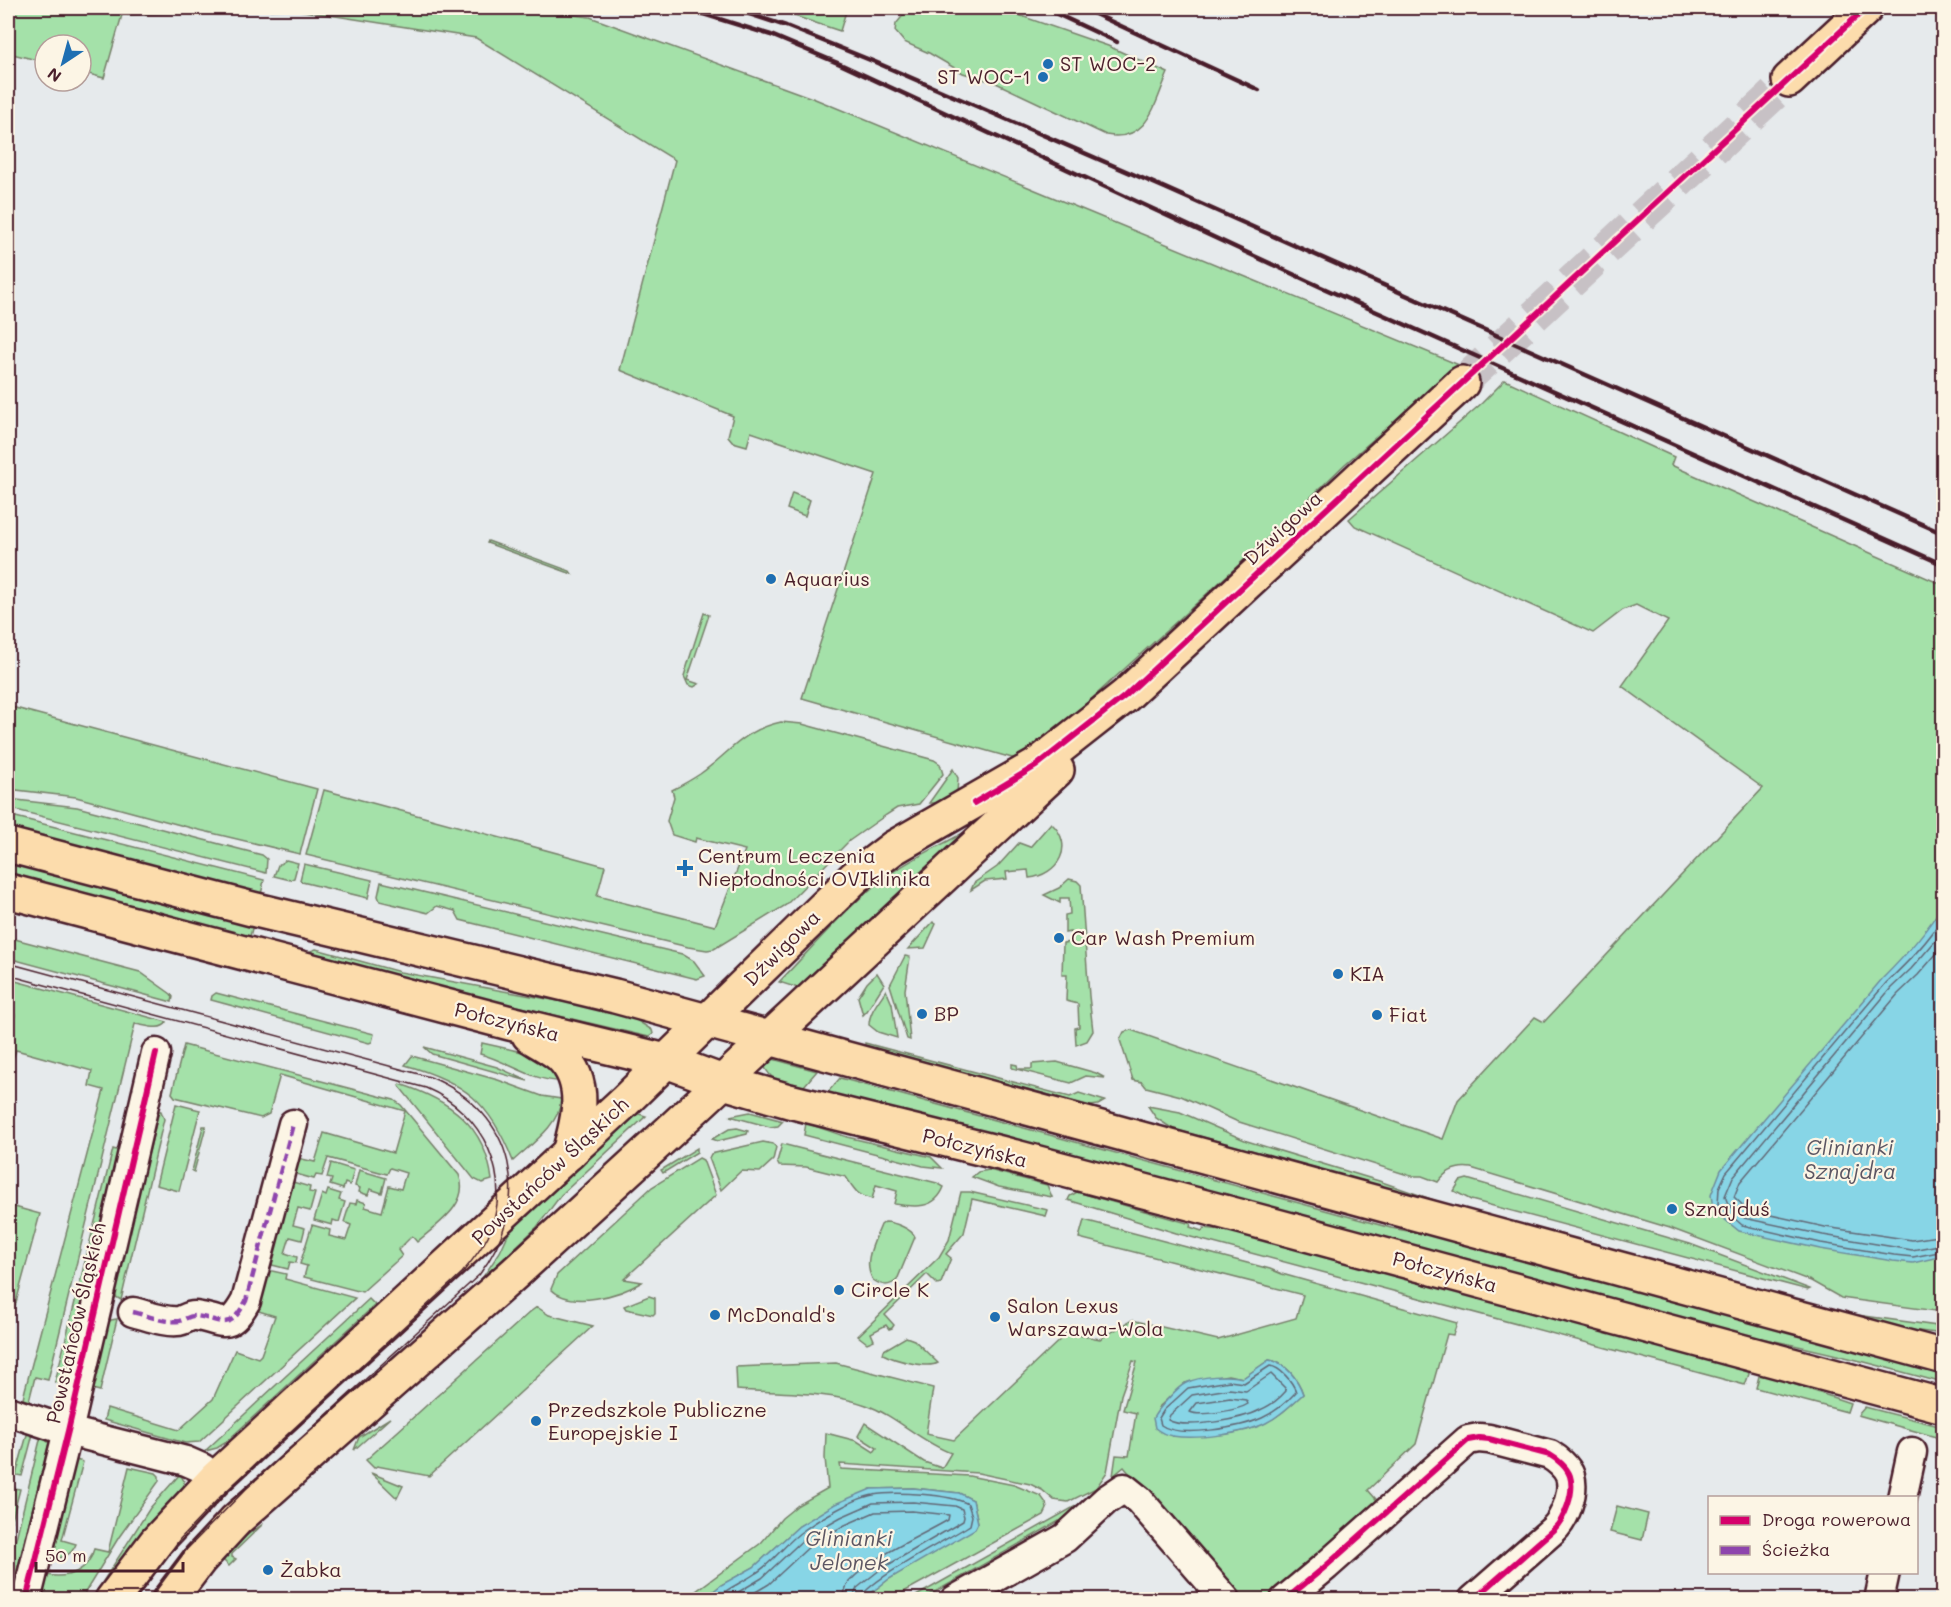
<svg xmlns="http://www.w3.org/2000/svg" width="1951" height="1607" font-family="Mali,sans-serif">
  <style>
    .green { fill: #a4e1a9; stroke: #77806a; stroke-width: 1.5; fill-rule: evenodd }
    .water { fill: #87d5e6; stroke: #6f8c9b; stroke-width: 1.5 }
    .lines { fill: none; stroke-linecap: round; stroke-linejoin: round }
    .shore { stroke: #626876; stroke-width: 1.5 }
    .major-tunnel { stroke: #c7c1c5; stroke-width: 33; stroke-dasharray: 33 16; stroke-linecap: butt }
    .minor-casing { stroke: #4a1f2b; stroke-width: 33 }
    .major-casing { stroke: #4a1f2b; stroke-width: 38 }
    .minor { stroke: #fcf5e5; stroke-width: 28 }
    .major { stroke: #fcdcac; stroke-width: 33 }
    .tram { stroke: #4a1f2b; stroke-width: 1.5 }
    .rail { stroke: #4a1f2b; stroke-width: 4.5 }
    .quiet { stroke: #8e44ad; stroke-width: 4.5; stroke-dasharray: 9 4.5; stroke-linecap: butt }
    .cycleway-casing { stroke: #fcf5e5; stroke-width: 10 }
    .cycleway { stroke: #d6006c; stroke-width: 6 }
    .poi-dot { fill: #1f6fb2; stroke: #fcf5e5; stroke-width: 2 }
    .labels { text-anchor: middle; stroke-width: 4.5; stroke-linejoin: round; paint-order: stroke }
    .poi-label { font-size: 20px; fill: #4a1f2b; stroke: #fcf5e5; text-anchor: start }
    .street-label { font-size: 20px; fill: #4a1f2b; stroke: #fcf5e5 }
    .water-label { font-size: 21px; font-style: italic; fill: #5c5663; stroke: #fcf5e5 }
  </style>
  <rect width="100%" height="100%" fill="#e6eaec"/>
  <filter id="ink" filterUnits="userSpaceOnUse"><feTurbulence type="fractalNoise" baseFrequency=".0167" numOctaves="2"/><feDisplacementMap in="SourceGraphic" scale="12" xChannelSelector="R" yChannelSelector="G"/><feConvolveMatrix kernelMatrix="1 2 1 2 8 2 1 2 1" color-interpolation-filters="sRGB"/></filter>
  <g filter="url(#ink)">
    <g class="green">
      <polygon points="8,8 517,8 590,17 815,99 1459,365 1345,464 1277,530 1043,743 1027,756 1012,758 802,698 876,474 751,432 747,446 733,442 728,436 733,416 620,370 675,160 476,38 291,9 122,15 104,78 81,72 81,45 45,45 45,62 8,53"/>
      <polygon points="770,8 847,8 840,31"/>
      <path d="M909,8H921L931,11L933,8H998L1108,46L1168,73C1154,104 1149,143 1106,135L996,83L963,73L929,53L904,42L895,31L896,24Z"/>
      <path d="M1505,380L1674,457L1671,465L1943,585V1312L1841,1298L1811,1281L1670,1228L1471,1168C1457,1166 1446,1171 1438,1182L1422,1176H1411L1236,1121L1181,1096L1146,1087L1142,1082L1133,1080L1120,1040L1124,1032L1131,1030L1443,1139L1458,1100L1535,1017L1544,1022L1763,788L1622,686L1668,621L1636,605L1623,610L1593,633L1355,526L1349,519L1482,403Z"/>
      <polygon points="792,493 810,500 805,516 787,509"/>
      <polygon points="488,541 570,571 572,574 487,543"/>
      <polygon points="704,613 709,615 687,680 699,684 694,687 688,685 684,676"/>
      <polygon points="8,706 317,789 300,854 195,829 76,797 8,789"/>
      <path d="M781,722L802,724L934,760L940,764L943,774L919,804L897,808L886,815L849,841L786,905L714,949L707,950L688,947L306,855L324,790L605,866L597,896L715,926L745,850L696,838L695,842L672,835L667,821L674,797L672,790C682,785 691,780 700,774C731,752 741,731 781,722Z"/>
      <polygon points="953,769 958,778 957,793 944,803 929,803"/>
      <polygon points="8,799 77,807 262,855 267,859 266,873 8,808"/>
      <polygon points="8,815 264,880 261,895 8,829"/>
      <path d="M1051,823C1076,846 1058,875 1029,878L1028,870L1006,872L1007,879L985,881L971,890L974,883L997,867L1019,843L1030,847Z"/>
      <path d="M963,833L966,836L801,989L779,982C814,946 847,906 887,876C911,859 938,847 963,833Z"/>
      <polygon points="8,859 253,925 249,940 8,875"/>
      <polygon points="286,860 298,863 294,878 290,880 274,876 278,865"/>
      <polygon points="304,864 372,880 368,898 302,882 300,880"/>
      <polygon points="1069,879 1077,881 1081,885 1089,996 1093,1031 1087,1041 1076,1045 1075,1028 1079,1027 1078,1004 1066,1001 1067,975 1062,975 1063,943 1071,942 1070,932 1065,933 1065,915 1070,914 1069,898 1060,898 1060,903 1044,895 1059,888"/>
      <polygon points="381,882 682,954 694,961 705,976 697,979 460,920 455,911 437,906 428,913 380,901 378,896"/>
      <polygon points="933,922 936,924 925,948 908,949"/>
      <polygon points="11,938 140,972 171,994 173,997 172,1002 8,958 8,940"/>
      <polygon points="316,949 400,972 591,1007 630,1016 652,1030 653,1034 649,1037 333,963 305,953"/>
      <polygon points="905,956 910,957 905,990 910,1040 907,1039 890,985"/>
      <polygon points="877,973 884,984 867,1011 863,1015 858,997 867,983"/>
      <path d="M8,979L167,1022C161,1032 145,1025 135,1024L48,1380L35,1377L29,1401L23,1399L25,1390L104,1090L89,1086L92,1071L16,1050L11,1064H8V1042L15,1015L8,1012Z"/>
      <path d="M886,990L892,1004L897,1038L878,1032L869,1025C869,1012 879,1001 886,990Z"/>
      <polygon points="216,993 374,1034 372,1042 369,1043 211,1000 212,996"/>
      <path d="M482,1043L540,1056L564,1081C535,1083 508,1061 480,1054Z"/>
      <polygon points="865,1043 1070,1097 1079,1093 1105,1101 1098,1105 1091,1106 865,1046"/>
      <path d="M184,1045L394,1100L401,1105L459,1175C471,1204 436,1225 417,1242L412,1236L398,1250L402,1256L362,1292L304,1277L307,1266L300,1264L312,1225L330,1230L329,1236L346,1240L351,1225L344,1222L350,1203L356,1204L357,1200L366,1203L365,1207L382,1212L389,1186L401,1189L406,1173L390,1168L387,1174L328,1158L322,1176L316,1175L314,1179L289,1172L298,1158L315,1162L324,1133L393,1153L405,1111L280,1075L269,1114L261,1118L175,1097L172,1093Z"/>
      <polygon points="424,1047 497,1067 528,1081 432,1054"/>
      <path d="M412,1056L498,1080L542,1096L561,1099C561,1124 530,1145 513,1161C490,1102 465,1082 405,1065Z"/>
      <path d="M769,1058L817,1071L797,1094C783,1088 771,1079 764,1066Z"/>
      <polygon points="1057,1062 1096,1073 1105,1078 1086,1076 1071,1083 1012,1068 1012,1064 1017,1065 1018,1069 1032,1069 1032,1064"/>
      <path d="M840,1078L1391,1228L1471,1242L1943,1366V1383C1870,1363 1796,1343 1720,1331L821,1100Z"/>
      <path d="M400,1084C449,1100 485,1124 492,1180L482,1183L474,1179L399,1086Z"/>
      <polygon points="176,1104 200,1110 179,1191 156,1185"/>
      <polygon points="1148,1106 1180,1112 1247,1141 1379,1181 1480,1216 1850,1314 1937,1326 1936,1333 1878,1326 1471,1218 1364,1181 1173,1129 1156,1118"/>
      <polygon points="159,1111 161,1111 164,1119 121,1300 116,1297 114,1293"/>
      <polygon points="629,1111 646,1116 561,1195 537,1227 481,1280 500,1252 511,1228"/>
      <polygon points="750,1112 783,1121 778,1126 770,1127 730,1116"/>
      <polygon points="806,1123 847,1137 931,1157 942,1168 923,1166 804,1135"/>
      <polygon points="203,1126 206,1126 194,1172 192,1171"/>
      <polygon points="737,1128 748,1131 747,1134 718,1141 712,1139 729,1129"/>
      <polygon points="763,1142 773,1144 776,1147 773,1160 760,1172 741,1171 721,1190 709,1158 711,1154"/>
      <path d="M782,1144L937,1183L944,1187C935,1210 914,1207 894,1204L897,1191L876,1185L872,1199C856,1195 855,1190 846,1177L806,1167L779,1166L777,1162Z"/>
      <polygon points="697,1148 697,1152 663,1173 661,1170 663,1169"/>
      <polygon points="113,1149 120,1151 63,1384 55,1382"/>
      <path d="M699,1158L703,1160L716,1195L624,1279L642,1282C621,1295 571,1310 551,1289L557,1275L652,1187Z"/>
      <polygon points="331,1163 354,1170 350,1185 345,1183 343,1189 330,1185 332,1179 327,1178"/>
      <polygon points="359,1170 386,1178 382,1193 370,1189 368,1195 359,1192 360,1188 355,1186"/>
      <polygon points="989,1170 1047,1185 1052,1197 999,1187 972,1177 978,1172"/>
      <polygon points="1467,1179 1690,1244 1810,1289 1808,1290 1471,1200 1454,1191 1460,1181"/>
      <polygon points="286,1180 310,1187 309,1192 315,1193 310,1211 298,1208 293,1225 305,1228 302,1240 290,1237 285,1253 297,1257 296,1263 290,1262 288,1269 264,1263"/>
      <polygon points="328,1190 341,1194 339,1200 345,1202 339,1222 333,1220 332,1225 314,1220 322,1194 326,1196"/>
      <polygon points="961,1192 970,1192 1048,1210 1046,1216 972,1199 964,1233 946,1254 951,1258 941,1283 937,1284 927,1274 885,1315 894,1325 892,1328 889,1329 886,1325 871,1333 874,1340 867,1343 858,1336 939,1257 949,1240"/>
      <polygon points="1077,1192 1191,1224 1190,1227 1202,1231 1204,1228 1249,1233 1747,1369 1749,1374 1745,1385 1176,1233 1068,1200 1070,1196"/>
      <polygon points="11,1206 40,1214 15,1306 8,1304 8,1221"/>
      <path d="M1084,1220L1270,1269L1282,1274L1457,1323L1453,1335L1447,1334L1416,1444L1368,1490L1382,1506L1325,1556L1270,1599H1238L1124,1467L1113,1476L1116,1455L1129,1456L1136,1413L1123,1410L1137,1362L1133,1361L1121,1395L1107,1472L1096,1488L1068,1502L1054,1500L1042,1490L1030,1484L978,1473L840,1464L841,1469L969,1476L1014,1485L1041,1496L1046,1503L1047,1509L1044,1515L891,1599H863L889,1579L978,1523L973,1500L959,1493L913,1488L871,1489L799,1526L754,1567L721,1585L704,1599L684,1600L761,1543L782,1518L798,1505L828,1488L825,1458L826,1433L857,1441L874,1452L877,1448L858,1436L865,1423L924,1462L942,1468L951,1453C919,1441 897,1416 866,1405C829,1391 777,1393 737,1390L736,1367L836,1363L933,1388L926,1434L954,1440L1067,1333L1100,1339L1132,1320L1218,1340L1296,1318L1303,1295L1079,1238ZM1269,1360C1285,1362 1298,1379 1303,1394C1291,1405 1280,1416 1265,1423C1238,1436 1202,1437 1172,1436L1159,1407L1185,1383L1228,1375L1243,1378Z"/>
      <path d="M885,1222C894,1222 912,1229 915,1237L897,1280C889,1287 882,1286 873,1280C862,1262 874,1243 881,1225Z"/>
      <polygon points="263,1269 286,1274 285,1279 355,1298 199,1442 185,1443 104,1420 107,1408 179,1430 213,1399 235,1350 258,1358 261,1355 275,1316 252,1309"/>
      <polygon points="649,1296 655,1298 655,1313 653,1315 626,1309 624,1306"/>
      <polygon points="369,1299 375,1305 225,1443 217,1448 205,1451"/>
      <polygon points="537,1307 549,1315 593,1326 429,1476 377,1466 374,1468 366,1460 530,1312"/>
      <polygon points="117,1319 100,1391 92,1389 107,1324 111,1320"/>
      <path d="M906,1337L914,1340L938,1363C927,1369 894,1360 883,1354L884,1350Z"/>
      <polygon points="1763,1374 1850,1403 1847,1412 1756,1388 1759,1376"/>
      <polygon points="1865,1407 1943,1427 1943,1439 1858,1415"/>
      <polygon points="390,1418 354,1450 359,1437"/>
      <polygon points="28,1431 33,1434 22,1476 16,1475"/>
      <polygon points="41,1436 49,1443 10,1599 8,1600 8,1571"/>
      <path d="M76,1460L83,1462L62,1540L76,1544C72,1555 61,1560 49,1558Z"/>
      <path d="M129,1467L156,1473L159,1476V1481L119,1537L81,1599H41L47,1575C69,1579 88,1571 94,1549L108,1552Z"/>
      <polygon points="371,1473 403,1486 397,1498"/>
      <polygon points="180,1474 184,1481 184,1489 116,1570 95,1599 91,1600 150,1508"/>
      <polygon points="14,1488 20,1489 8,1535 8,1514"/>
      <polygon points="1090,1498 1061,1524 1059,1521 923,1599 909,1600"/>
      <polygon points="1617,1506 1648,1514 1642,1540 1610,1532"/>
      <polygon points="263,1524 232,1554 232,1557 236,1559 229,1566 221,1558 237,1542"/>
    </g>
    <g class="water">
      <path d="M1943,904V1256L1913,1263L1893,1261L1820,1249L1739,1231L1718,1214L1713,1208L1711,1195L1721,1170L1882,979C1905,956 1927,932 1943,904Z"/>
      <path d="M1269,1360C1285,1362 1298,1379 1303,1394C1291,1405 1280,1416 1266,1423C1244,1434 1196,1440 1172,1436C1166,1435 1160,1432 1155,1428L1153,1418C1158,1409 1177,1387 1186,1383C1200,1376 1229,1374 1243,1378Z"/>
      <polygon points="913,1488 959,1493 973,1500 978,1523 975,1529 889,1579 863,1599 704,1599 721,1585 754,1567 799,1526 835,1504 871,1489"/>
    </g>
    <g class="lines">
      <g class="shore">
        <path d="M1944,916C1929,941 1907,963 1886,983L1726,1173L1719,1188L1718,1204L1742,1225L1821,1243L1894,1255L1913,1257L1944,1251"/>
        <polyline points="1944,931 1911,969 1891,988 1733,1177 1725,1196 1728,1204 1744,1218 1823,1235 1912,1250 1944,1244"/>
        <polyline points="1944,945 1918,975 1898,994 1740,1182 1734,1197 1748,1210 1825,1227 1912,1240 1944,1235"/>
        <path d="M1270,1366C1280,1367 1293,1382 1296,1392C1287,1402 1275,1412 1262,1418C1242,1427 1179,1439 1161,1425L1159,1418L1164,1410L1188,1388L1229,1381L1244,1383Z"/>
        <path d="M1271,1374L1285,1388L1286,1391C1279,1399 1270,1406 1260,1410C1243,1419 1185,1430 1168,1420L1170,1415L1192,1395L1229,1389L1246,1391Z"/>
        <path d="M1230,1398L1246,1400L1248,1404C1239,1410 1200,1417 1190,1412L1197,1403Z"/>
        <path d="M714,1600C727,1588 742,1583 756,1573C774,1562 786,1542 804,1530C819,1519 855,1498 873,1495C894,1491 950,1494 968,1504L972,1516L970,1525C952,1537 862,1583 860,1600"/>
        <polyline points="725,1600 762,1578 807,1536 841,1517 873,1503 913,1502 955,1506 962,1509 964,1517 963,1521 881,1569 857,1588 852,1600"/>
        <path d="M742,1600L769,1584L812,1544L845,1525L875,1512L912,1511L949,1515L948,1520C919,1537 871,1557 849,1582C845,1587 844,1593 843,1600"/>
      </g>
      <polyline class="major-tunnel" points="1462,383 1789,80"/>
      <defs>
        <g id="minor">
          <path d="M133,1312C146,1315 165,1323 179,1321C185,1320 189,1315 196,1316C224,1320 228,1333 246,1301L293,1124"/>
          <polyline points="8,1411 68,1431 186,1461 202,1468 215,1479"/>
          <polyline points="1902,1498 1912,1452"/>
          <polyline points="26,1600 68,1431 156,1053"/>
          <polyline points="955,1600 1065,1538 1106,1500 1124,1488 1139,1500 1226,1600"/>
          <path d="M1285,1600L1326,1566L1468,1440L1479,1438L1489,1439L1550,1455C1557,1459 1567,1467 1570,1476C1575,1492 1565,1519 1553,1530L1473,1600"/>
          <polyline points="1879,1600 1885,1572"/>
        </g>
        <g id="major">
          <polyline points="1789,80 1866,8"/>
          <polyline points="8,845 252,909 615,996 1944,1357"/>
          <polyline points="8,891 510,1023 666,1061 723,1082 789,1101 1000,1153 1243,1217 1944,1406"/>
          <path d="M529,1035C539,1042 552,1048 561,1056C589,1083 578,1121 569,1153"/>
          <polyline points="112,1600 156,1542 215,1479 624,1102 855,877 893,848 1036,766 1125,696 1462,383"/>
          <polyline points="169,1600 200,1559 236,1520 515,1273 669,1132 1057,770"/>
        </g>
      </defs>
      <use href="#minor" class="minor-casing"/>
      <use href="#major" class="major-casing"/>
      <use href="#minor" class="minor"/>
      <use href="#major" class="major"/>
      <g class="tram">
        <path d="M8,963L430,1077C517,1113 534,1202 479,1275L246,1489L187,1549L149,1600"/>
        <path d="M8,975L426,1088C483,1112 515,1177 488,1236C481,1250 472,1261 462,1273L222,1495L180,1539L135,1600"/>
      </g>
      <g class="rail">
        <polyline points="684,8 771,35 840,64 1321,287 1944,565"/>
        <polyline points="731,8 786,26 875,62 1165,188 1944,534"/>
        <polyline points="1044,8 1117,42"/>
        <polyline points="1082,8 1259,90"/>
      </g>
      <path class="quiet" d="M133,1312C146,1315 165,1323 179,1321C185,1320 189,1315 196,1316C224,1320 228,1333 246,1301L293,1124"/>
      <defs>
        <g id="cycleway">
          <polyline points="974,803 1036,766 1125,696 1866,8"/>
          <polyline points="26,1600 68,1431 156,1053"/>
          <path d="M1285,1600L1326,1566L1468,1440L1479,1438L1489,1439L1550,1455C1557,1459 1567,1467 1570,1476C1575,1492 1565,1519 1553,1530L1473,1600"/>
        </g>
      </defs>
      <use href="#cycleway" class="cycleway-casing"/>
      <use href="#cycleway" class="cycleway"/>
    </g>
  </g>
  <g class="poi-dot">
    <circle cx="1048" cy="64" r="6"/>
    <circle cx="1043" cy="77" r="6"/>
    <circle cx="771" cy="579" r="6"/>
    <path d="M682 859h6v6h6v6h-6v6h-6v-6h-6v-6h6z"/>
    <circle cx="1059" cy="938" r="6"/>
    <circle cx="1338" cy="974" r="6"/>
    <circle cx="922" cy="1014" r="6"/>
    <circle cx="1377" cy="1015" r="6"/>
    <circle cx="1672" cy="1209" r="6"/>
    <circle cx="839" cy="1290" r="6"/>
    <circle cx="715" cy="1315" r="6"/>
    <circle cx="995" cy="1317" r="6"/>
    <circle cx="536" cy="1421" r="6"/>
    <circle cx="268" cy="1570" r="6"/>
  </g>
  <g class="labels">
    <g class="poi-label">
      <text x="1060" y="71">ST WOC-2</text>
      <text x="1031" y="84" text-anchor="end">ST WOC-1</text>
      <text x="783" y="586">Aquarius</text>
      <text x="698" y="863">Centrum Leczenia<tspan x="698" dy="23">Niepłodności OVIklinika</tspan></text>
      <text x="1071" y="945">Car Wash Premium</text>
      <text x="1350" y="981">KIA</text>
      <text x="934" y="1021">BP</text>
      <text x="1389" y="1022">Fiat</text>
      <text x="1684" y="1216">Sznajduś</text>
      <text x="851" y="1297">Circle K</text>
      <text x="1007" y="1313">Salon Lexus<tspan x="1007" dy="23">Warszawa-Wola</tspan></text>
      <text x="727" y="1322">McDonald's</text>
      <text x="548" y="1417">Przedszkole Publiczne<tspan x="548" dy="23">Europejskie I</tspan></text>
      <text x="280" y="1577">Żabka</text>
    </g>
    <g class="street-label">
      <text transform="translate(1283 528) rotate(-43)" y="7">Dźwigowa</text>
      <text transform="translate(782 948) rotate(-45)" y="7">Dźwigowa</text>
      <text transform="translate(507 1022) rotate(14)" y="7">Połczyńska</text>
      <text transform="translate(975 1148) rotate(14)" y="7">Połczyńska</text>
      <text transform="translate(550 1171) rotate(-43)" y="7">Powstańców Śląskich</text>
      <text transform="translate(1445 1272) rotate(15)" y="7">Połczyńska</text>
      <text transform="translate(76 1323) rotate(-77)" y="7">Powstańców Śląskich</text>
    </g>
    <g class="water-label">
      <text x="1850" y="1155">Glinianki<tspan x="1850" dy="24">Sznajdra</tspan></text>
      <text x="849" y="1546">Glinianki<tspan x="849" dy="24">Jelonek</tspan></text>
    </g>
  </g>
  <rect width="1951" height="1607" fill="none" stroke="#fcf5e5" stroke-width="30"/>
  <rect x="15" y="15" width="1921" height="1577" fill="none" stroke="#4a1f2b" stroke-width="2" filter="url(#ink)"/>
  <rect x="1708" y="1496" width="210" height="78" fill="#fcf5e5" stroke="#b59f9b" stroke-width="1.5"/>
  <rect x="1720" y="1516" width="30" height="9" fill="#d6006c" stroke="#b59f9b" stroke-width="1.5"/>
  <text x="1762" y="1526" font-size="18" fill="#4a1f2b">Droga rowerowa</text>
  <rect x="1720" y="1546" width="30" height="9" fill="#8e44ad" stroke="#b59f9b" stroke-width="1.5"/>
  <text x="1762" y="1556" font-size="18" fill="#4a1f2b">Ścieżka</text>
  <g transform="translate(63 63) rotate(216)"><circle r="28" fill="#fcf5e5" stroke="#b59f9b" stroke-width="1.5"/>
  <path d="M0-4.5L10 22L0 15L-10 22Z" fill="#1f6fb2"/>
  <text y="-9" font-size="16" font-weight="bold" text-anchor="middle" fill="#4a1f2b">N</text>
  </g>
  <path d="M36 1562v9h147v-9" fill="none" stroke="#4a1f2b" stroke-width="3"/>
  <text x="45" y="1562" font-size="18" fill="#4a1f2b" stroke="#fcf5e5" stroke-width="4.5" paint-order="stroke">50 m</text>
</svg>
